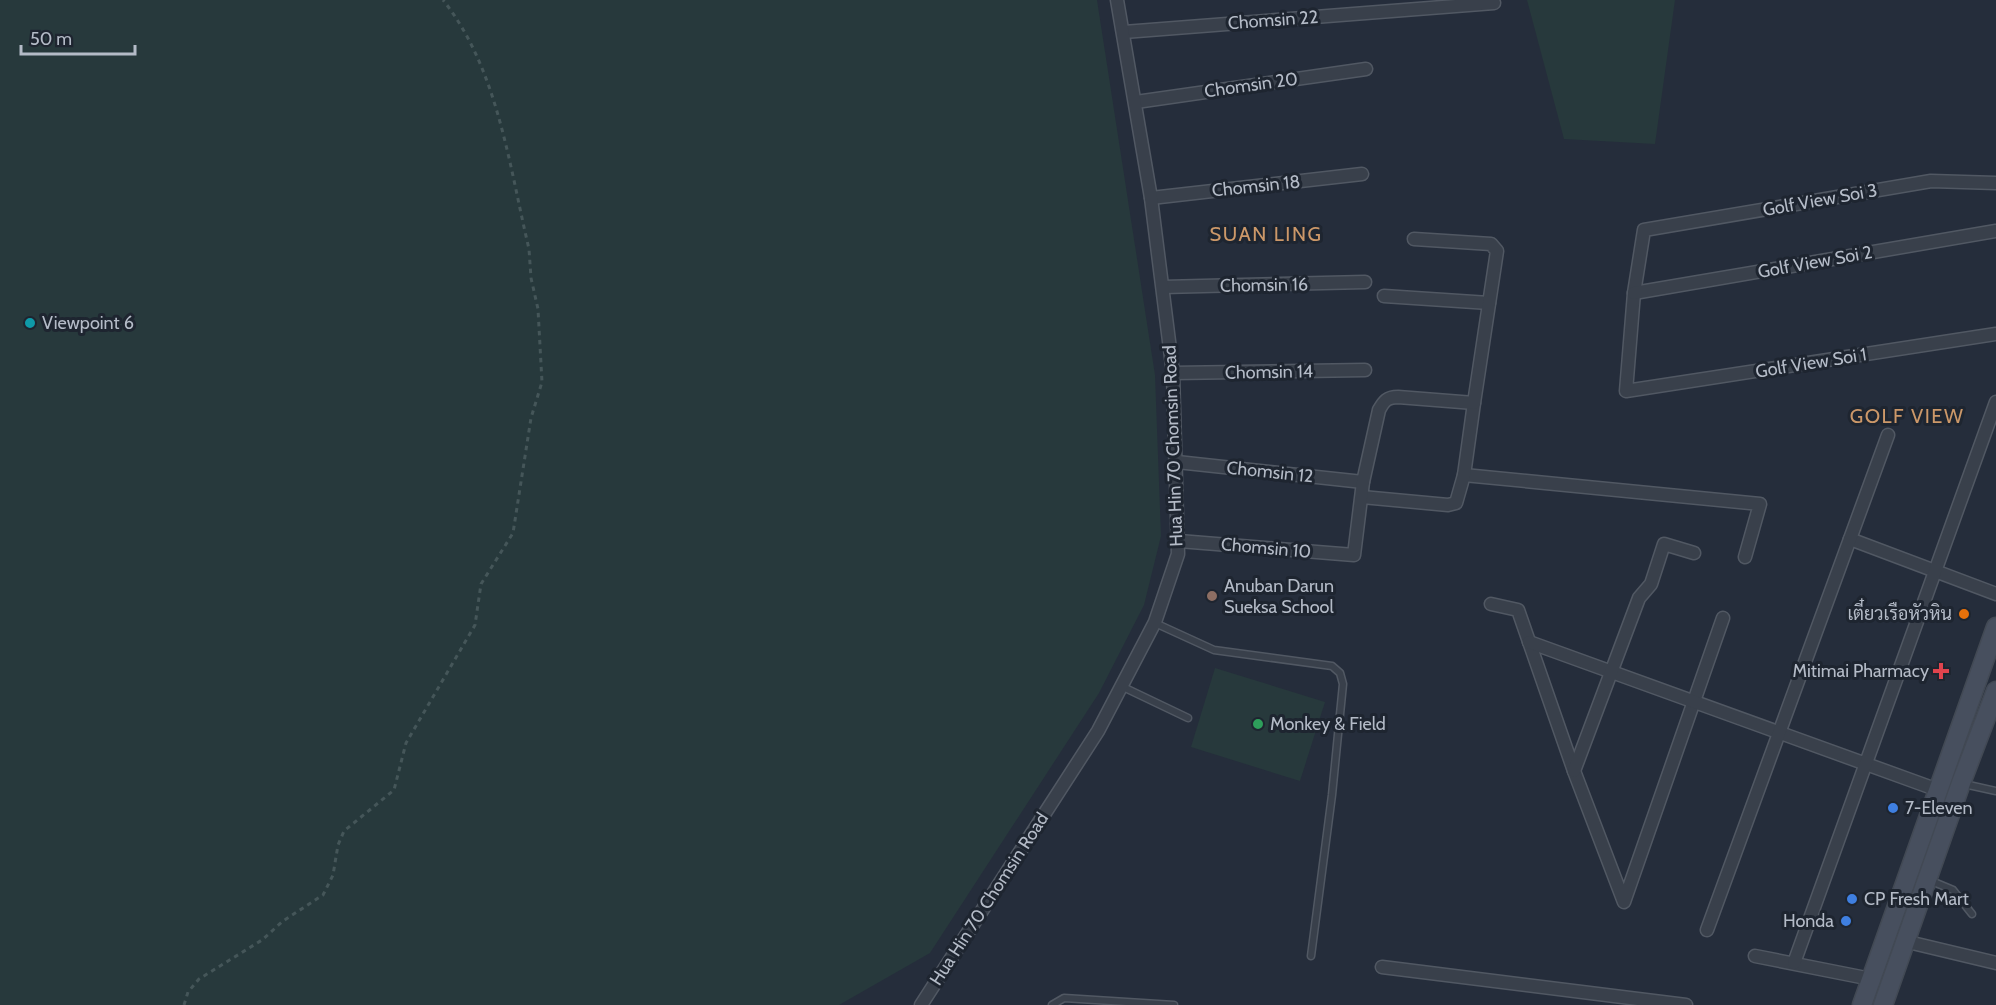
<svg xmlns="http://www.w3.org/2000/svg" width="1996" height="1005" font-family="Cabin,Sarabun,sans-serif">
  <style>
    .green { fill: #27393c }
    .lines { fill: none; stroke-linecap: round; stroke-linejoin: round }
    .lane-casing { stroke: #515863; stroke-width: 9 }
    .street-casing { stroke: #515863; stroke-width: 15 }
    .secondary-casing { stroke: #424954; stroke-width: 21 }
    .path { stroke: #455659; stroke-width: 3; stroke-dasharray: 4.5 4.5; stroke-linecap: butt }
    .lane { stroke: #39404b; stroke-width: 6 }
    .street { stroke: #39404b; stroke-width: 12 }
    .secondary { stroke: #474f5e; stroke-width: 18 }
    .culture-dot { fill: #0f9aa8; stroke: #1e2530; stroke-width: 2 }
    .education-dot { fill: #8d6e63; stroke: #1e2530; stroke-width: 2 }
    .food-dot { fill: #e8710a; stroke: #1e2530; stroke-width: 2 }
    .health-dot { fill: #e0444e; stroke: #1e2530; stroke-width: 2 }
    .leisure-dot { fill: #2e9e5b; stroke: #1e2530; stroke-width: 2 }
    .shop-dot { fill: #3f7fe0; stroke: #1e2530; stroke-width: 2 }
    .labels { text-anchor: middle; stroke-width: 6; stroke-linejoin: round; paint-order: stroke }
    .street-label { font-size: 18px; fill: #b4bbc7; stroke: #1e2530 }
    .poi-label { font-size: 18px; fill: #b4bbc7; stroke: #1e2530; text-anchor: start }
    .neighbourhood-label { font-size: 20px; letter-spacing: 1.5px; fill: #cc9869; stroke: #1e2530 }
  </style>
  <rect width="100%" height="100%" fill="#252d3b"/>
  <g class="green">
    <polygon points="0,0 1097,0 1155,375 1161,536 1144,605 1099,693 930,953 839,1005 0,1005"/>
    <polygon points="1527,0 1675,0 1655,144 1564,139"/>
    <polygon points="1215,668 1325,702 1300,781 1191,747"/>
  </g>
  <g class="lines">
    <defs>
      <g id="lane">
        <polyline points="1155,623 1214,650 1332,666 1340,673 1343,684 1332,795 1311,956"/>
        <polyline points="1121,686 1188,718"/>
        <polyline points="1964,784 1996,791"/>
        <polyline points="1929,880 1953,890 1972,914"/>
        <polyline points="1052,1005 1064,998 1174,1005"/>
      </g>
      <g id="street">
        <polyline points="1124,32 1494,3"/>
        <polyline points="1136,102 1366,69"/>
        <polyline points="1996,183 1931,181 1644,230 1634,293 1626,391 1996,334"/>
        <polyline points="1151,198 1362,174"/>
        <polyline points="1163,287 1365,282"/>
        <polyline points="1634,293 1996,231"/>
        <polyline points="1384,296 1489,303"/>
        <polyline points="1173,373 1365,370"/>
        <polyline points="1177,462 1363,482"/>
        <polyline points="1464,475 1760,504 1745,557"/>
        <polyline points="1362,497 1448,505 1456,503 1464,475 1474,403"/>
        <polyline points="1850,539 1996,594"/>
        <path d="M1179,541L1354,555L1363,482L1379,410C1384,401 1387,397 1398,397L1474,403L1497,251L1491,244L1414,239"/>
        <polyline points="1491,604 1518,610 1574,771 1624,902 1723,618"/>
        <polyline points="1529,642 1938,790"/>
        <polyline points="1574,771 1639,598 1651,584 1664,544 1694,553"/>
        <polyline points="1707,930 1888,435"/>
        <polyline points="1904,941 1996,963"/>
        <polyline points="1755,956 1871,979"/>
        <polyline points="1794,963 1996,402"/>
        <polyline points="1382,967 1686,1005"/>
        <polyline points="921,1005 1098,731 1155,622 1178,554 1173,373 1151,198 1117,0"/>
      </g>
      <g id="secondary">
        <polyline points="1862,1005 1996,627"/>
        <polyline points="1883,1005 1961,783 1996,691"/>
      </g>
    </defs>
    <use href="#lane" class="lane-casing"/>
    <use href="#street" class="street-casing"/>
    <use href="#secondary" class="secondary-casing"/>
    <path class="path" d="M184,1005L188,992L199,979L262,940L283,921L323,895L333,875L338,845L344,831L394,790L406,743L475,625L481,584L513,533L531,418L542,382L538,309L531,278L529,249C509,165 498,69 443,0"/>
    <use href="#lane" class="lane"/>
    <use href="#street" class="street"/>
    <use href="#secondary" class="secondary"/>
  </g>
  <circle class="culture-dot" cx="30" cy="323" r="6"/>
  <circle class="education-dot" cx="1212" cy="596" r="6"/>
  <circle class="food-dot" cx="1964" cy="614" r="6"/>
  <path class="health-dot" d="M1938 662h6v6h6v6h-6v6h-6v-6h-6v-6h6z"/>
  <circle class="leisure-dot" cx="1258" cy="724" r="6"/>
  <g class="shop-dot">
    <circle cx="1893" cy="808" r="6"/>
    <circle cx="1852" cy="899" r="6"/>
    <circle cx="1846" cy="921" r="6"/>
  </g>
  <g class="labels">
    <g class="street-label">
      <text transform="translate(1273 20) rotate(-4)" y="6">Chomsin 22</text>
      <text transform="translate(1251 85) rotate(-8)" y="6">Chomsin 20</text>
      <text transform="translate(1256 186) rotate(-6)" y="6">Chomsin 18</text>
      <text transform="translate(1820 200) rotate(-10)" y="6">Golf View Soi 3</text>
      <text transform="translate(1815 262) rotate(-10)" y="6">Golf View Soi 2</text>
      <text transform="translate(1264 285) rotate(-1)" y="6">Chomsin 16</text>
      <text transform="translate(1811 363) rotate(-9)" y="6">Golf View Soi 1</text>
      <text transform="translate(1269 372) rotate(-1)" y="6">Chomsin 14</text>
      <text transform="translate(1173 446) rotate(-92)" y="6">Hua Hin 70 Chomsin Road</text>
      <text transform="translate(1270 472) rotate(6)" y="6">Chomsin 12</text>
      <text transform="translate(1266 548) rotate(5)" y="6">Chomsin 10</text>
      <text transform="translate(989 899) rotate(-57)" y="6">Hua Hin 70 Chomsin Road</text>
    </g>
    <g class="poi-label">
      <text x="42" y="329">Viewpoint 6</text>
      <text x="1224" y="592">Anuban Darun<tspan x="1224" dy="21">Sueksa School</tspan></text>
      <text x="1952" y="620" text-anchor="end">เตี๋ยวเรือหัวหิน</text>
      <text x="1929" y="677" text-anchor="end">Mitimai Pharmacy</text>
      <text x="1270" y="730">Monkey &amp; Field</text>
      <text x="1905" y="814">7-Eleven</text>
      <text x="1864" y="905">CP Fresh Mart</text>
      <text x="1834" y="927" text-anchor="end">Honda</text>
    </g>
    <g class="neighbourhood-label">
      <text x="1266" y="241">SUAN LING</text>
      <text x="1907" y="423">GOLF VIEW</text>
    </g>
  </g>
  <path d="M21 45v9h114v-9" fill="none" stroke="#b4bbc7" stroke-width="3"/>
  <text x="30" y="45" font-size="18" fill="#b4bbc7" stroke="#1e2530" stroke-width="4.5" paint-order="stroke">50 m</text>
</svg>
